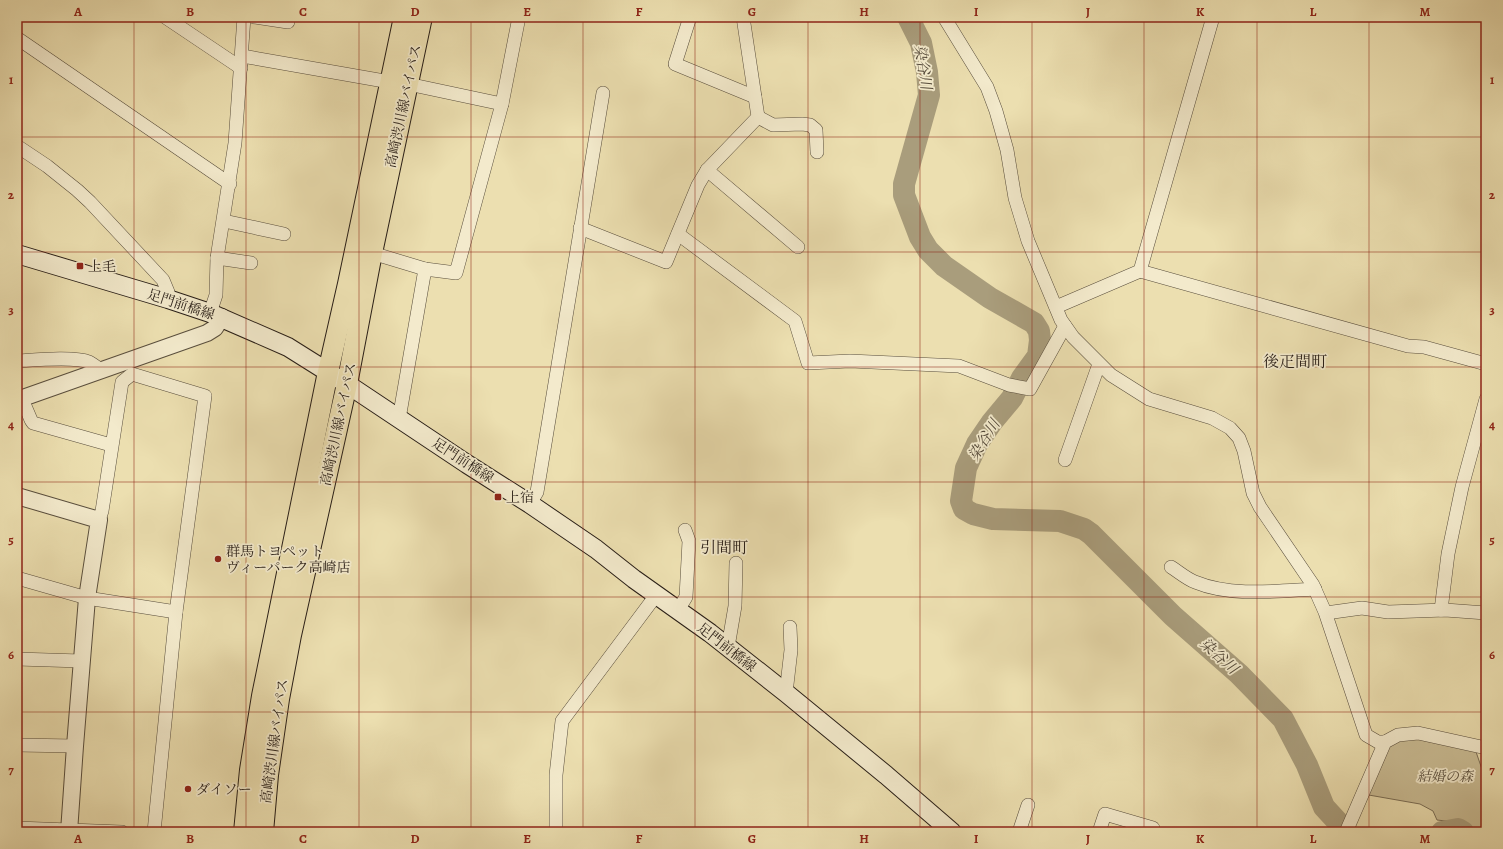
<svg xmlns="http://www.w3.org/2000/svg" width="1503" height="849" font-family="Alegreya,'Noto Serif JP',serif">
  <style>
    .green { fill: #cbbe96; stroke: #7a6e56 }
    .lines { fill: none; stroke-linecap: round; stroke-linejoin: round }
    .river { stroke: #a99d7c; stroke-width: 22 }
    .minor-casing { stroke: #594e3d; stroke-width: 14 }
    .tertiary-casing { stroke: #594e3d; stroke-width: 18 }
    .secondary-casing { stroke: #281e17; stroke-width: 20 }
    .primary-casing { stroke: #281e17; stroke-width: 22 }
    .minor { stroke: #f3eacc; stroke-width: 13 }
    .tertiary { stroke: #f3eacc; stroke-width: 16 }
    .secondary { stroke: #f3eacc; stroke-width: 18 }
    .primary { stroke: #ecdfb0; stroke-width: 20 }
    .grid { fill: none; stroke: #8f2418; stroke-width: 1; stroke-opacity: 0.55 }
    .poi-dot { fill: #8f2418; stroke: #f3eacc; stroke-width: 1.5 }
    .labels { text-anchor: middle; stroke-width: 3.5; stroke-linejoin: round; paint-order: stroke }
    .street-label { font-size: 14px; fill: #281e17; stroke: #f3eacc }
    .poi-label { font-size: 14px; fill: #281e17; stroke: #f3eacc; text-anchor: start }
    .park-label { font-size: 14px; font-style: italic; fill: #594e3d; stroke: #f3eacc }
    .water-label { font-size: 15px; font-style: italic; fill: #554a3a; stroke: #f3eacc }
    .quarter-label { font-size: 16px; fill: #281e17; stroke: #f3eacc }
    .neatline { fill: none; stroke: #8f2418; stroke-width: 1.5 }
    .grid-label { font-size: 13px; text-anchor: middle; font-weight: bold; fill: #8f2418 }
  </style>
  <rect width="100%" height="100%" fill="#ecdfb0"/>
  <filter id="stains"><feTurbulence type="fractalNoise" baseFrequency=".005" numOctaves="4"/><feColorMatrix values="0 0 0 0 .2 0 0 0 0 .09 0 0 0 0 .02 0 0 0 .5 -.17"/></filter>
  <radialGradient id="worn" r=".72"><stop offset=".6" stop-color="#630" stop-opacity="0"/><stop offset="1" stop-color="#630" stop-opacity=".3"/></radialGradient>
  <path class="green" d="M1398,735L1474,746L1485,778L1486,832C1472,832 1461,836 1455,822L1437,820L1433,811L1420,804L1363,794L1385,742Z"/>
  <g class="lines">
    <g class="river">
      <polyline points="908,17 921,43 927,72 929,95 904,184 904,195 920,237 928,250 944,266 990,298 1034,323 1039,331 1040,340 1038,356 1022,378 1012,398 992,422 977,444 966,468 961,501 964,509 973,514 993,519 1060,521 1084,529 1091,534 1173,616 1239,674 1283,719 1307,765 1324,807 1347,832"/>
      <polyline points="1442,832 1458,829 1463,832"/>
    </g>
    <defs>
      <g id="minor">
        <polyline points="165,17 241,68"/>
        <polyline points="254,17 288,22"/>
        <polyline points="690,17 675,64 755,97"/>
        <polyline points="944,17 987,87 996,111 1007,150 1015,198 1028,241 1061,320 1073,337 1111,375 1149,399 1212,418 1230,428 1239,438 1244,451 1253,493 1260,507 1313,585 1325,612 1366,735 1378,742 1385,742"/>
        <polyline points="17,38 230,184"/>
        <polyline points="242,56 390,82"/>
        <polyline points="408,84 502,104"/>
        <polyline points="758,117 773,125 802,124 810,125 816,130 817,152"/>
        <polyline points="17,146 47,166 77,190 90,202 163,280 168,292 168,299"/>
        <polyline points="707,170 798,247"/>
        <polyline points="224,221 284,234"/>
        <polyline points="580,228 666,262 698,185 707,170 758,117 743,17"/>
        <polyline points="678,234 795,321 808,363 850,361 959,366 1009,385 1030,389 1065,326"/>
        <polyline points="372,253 425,269"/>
        <polyline points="217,258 251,263"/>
        <polyline points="1140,271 1408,346 1424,347 1486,364"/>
        <polyline points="1056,307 1140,271 1213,17"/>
        <polyline points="210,313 216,295 217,258 235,143 244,17"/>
        <path d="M17,361C34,360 74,356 89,362C93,364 98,368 102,371"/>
        <polyline points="22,399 31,420 33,423 111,445"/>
        <polyline points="399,419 425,269 456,273 502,104 519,17"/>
        <polyline points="1065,460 1099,364"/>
        <polyline points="530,504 537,492 603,93"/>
        <polyline points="99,520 102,511 122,382 132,374 205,396 176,612 154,832"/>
        <path d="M1171,567C1179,572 1187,579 1195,582C1231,597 1277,591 1315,589"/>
        <polyline points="17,578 87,598 176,612"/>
        <polyline points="678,610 686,597 689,541 685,530"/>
        <polyline points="1441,610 1448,554 1462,487 1486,399"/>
        <polyline points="1326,613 1362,608 1388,612 1445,610 1486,613"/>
        <polyline points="728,647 735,606 736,563"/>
        <polyline points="17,659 81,661"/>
        <polyline points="786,693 791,650 790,627"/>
        <polyline points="17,745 75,746"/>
        <polyline points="17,828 122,832"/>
        <polyline points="556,832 556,775 562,721 657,594"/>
        <polyline points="1019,832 1028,805"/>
        <polyline points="1099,832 1105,814 1153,828"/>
        <polyline points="1346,832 1385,742 1398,735 1418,733 1486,748"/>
      </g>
      <g id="tertiary">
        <polyline points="17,400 207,333 215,328 222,317"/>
        <polyline points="17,496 99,520 87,598 75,746 69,832"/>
      </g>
      <polyline id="secondary" points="17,254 168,299 210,313 288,347 347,384 467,464 530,504 596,549 634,579 710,633 786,693 886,775 952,832"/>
      <g id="primary">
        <polyline points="244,832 250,770 262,696 328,372 348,284 404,17"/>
        <polyline points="263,832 268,775 279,699 291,635 347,384 372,253 422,17"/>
      </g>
    </defs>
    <use href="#minor" class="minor-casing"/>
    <use href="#tertiary" class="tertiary-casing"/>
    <use href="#secondary" class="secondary-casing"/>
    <use href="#primary" class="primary-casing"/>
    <use href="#minor" class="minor"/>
    <use href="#tertiary" class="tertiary"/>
    <use href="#secondary" class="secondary"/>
    <use href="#primary" class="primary"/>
  </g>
  <path class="grid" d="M134,17V832M246,17V832M359,17V832M471,17V832M583,17V832M695,17V832M808,17V832M920,17V832M1032,17V832M1144,17V832M1257,17V832M1369,17V832M17,137H1486M17,252H1486M17,367H1486M17,482H1486M17,597H1486M17,712H1486"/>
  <g class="poi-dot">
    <rect x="76" y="262" width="8" height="8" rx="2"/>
    <rect x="494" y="493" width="8" height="8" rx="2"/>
    <circle cx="218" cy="559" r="4"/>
    <circle cx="188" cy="789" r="4"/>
  </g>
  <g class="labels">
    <g class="street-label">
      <text transform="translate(403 106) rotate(-78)" y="5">高崎渋川線バイパス</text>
      <text transform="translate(181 304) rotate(18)" y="5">足門前橋線</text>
      <text transform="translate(338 424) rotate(-78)" y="5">高崎渋川線バイパス</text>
      <text transform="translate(463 460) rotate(33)" y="5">足門前橋線</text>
      <text transform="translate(727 647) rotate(38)" y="5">足門前橋線</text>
      <text transform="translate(274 741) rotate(-82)" y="5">高崎渋川線バイパス</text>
    </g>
    <g class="poi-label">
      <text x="88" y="271">上毛</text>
      <text x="506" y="502">上宿</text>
      <text x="226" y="556">群馬トヨペット<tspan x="226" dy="16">ヴィーパーク高崎店</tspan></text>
      <text x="196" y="794">ダイソー</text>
    </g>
    <g class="park-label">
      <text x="1445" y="781">結婚の森</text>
    </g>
    <g class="water-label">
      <text transform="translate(923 67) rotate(81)" y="5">染谷川</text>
      <text transform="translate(984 440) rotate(-58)" y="5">染谷川</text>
      <text transform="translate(1219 656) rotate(42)" y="5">染谷川</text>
    </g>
    <g class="quarter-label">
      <text x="1295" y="367">後疋間町</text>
      <text x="724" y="553">引間町</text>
    </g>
  </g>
  <rect width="1503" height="849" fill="none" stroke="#ecdfb0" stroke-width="44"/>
  <rect x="22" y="22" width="1459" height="805" class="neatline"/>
  <g class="grid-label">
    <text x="78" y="16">A</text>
    <text x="190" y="16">B</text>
    <text x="303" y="16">C</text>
    <text x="415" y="16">D</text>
    <text x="527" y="16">E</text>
    <text x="639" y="16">F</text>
    <text x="752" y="16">G</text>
    <text x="864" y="16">H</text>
    <text x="976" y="16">I</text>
    <text x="1088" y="16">J</text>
    <text x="1200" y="16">K</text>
    <text x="1313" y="16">L</text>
    <text x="1425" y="16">M</text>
    <text x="11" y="84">1</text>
    <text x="1492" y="84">1</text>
    <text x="11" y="199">2</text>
    <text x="1492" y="199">2</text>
    <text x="11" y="314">3</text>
    <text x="1492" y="314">3</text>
    <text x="11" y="429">4</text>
    <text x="1492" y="429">4</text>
    <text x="11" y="544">5</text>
    <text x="1492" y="544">5</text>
    <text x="11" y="659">6</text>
    <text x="1492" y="659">6</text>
    <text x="11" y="774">7</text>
    <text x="1492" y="774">7</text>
    <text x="78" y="843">A</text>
    <text x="190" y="843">B</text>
    <text x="303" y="843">C</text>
    <text x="415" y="843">D</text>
    <text x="527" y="843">E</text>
    <text x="639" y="843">F</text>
    <text x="752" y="843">G</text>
    <text x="864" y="843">H</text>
    <text x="976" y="843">I</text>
    <text x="1088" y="843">J</text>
    <text x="1200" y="843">K</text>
    <text x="1313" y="843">L</text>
    <text x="1425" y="843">M</text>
  </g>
  <rect width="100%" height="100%" filter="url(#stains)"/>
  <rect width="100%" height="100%" fill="url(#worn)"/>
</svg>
